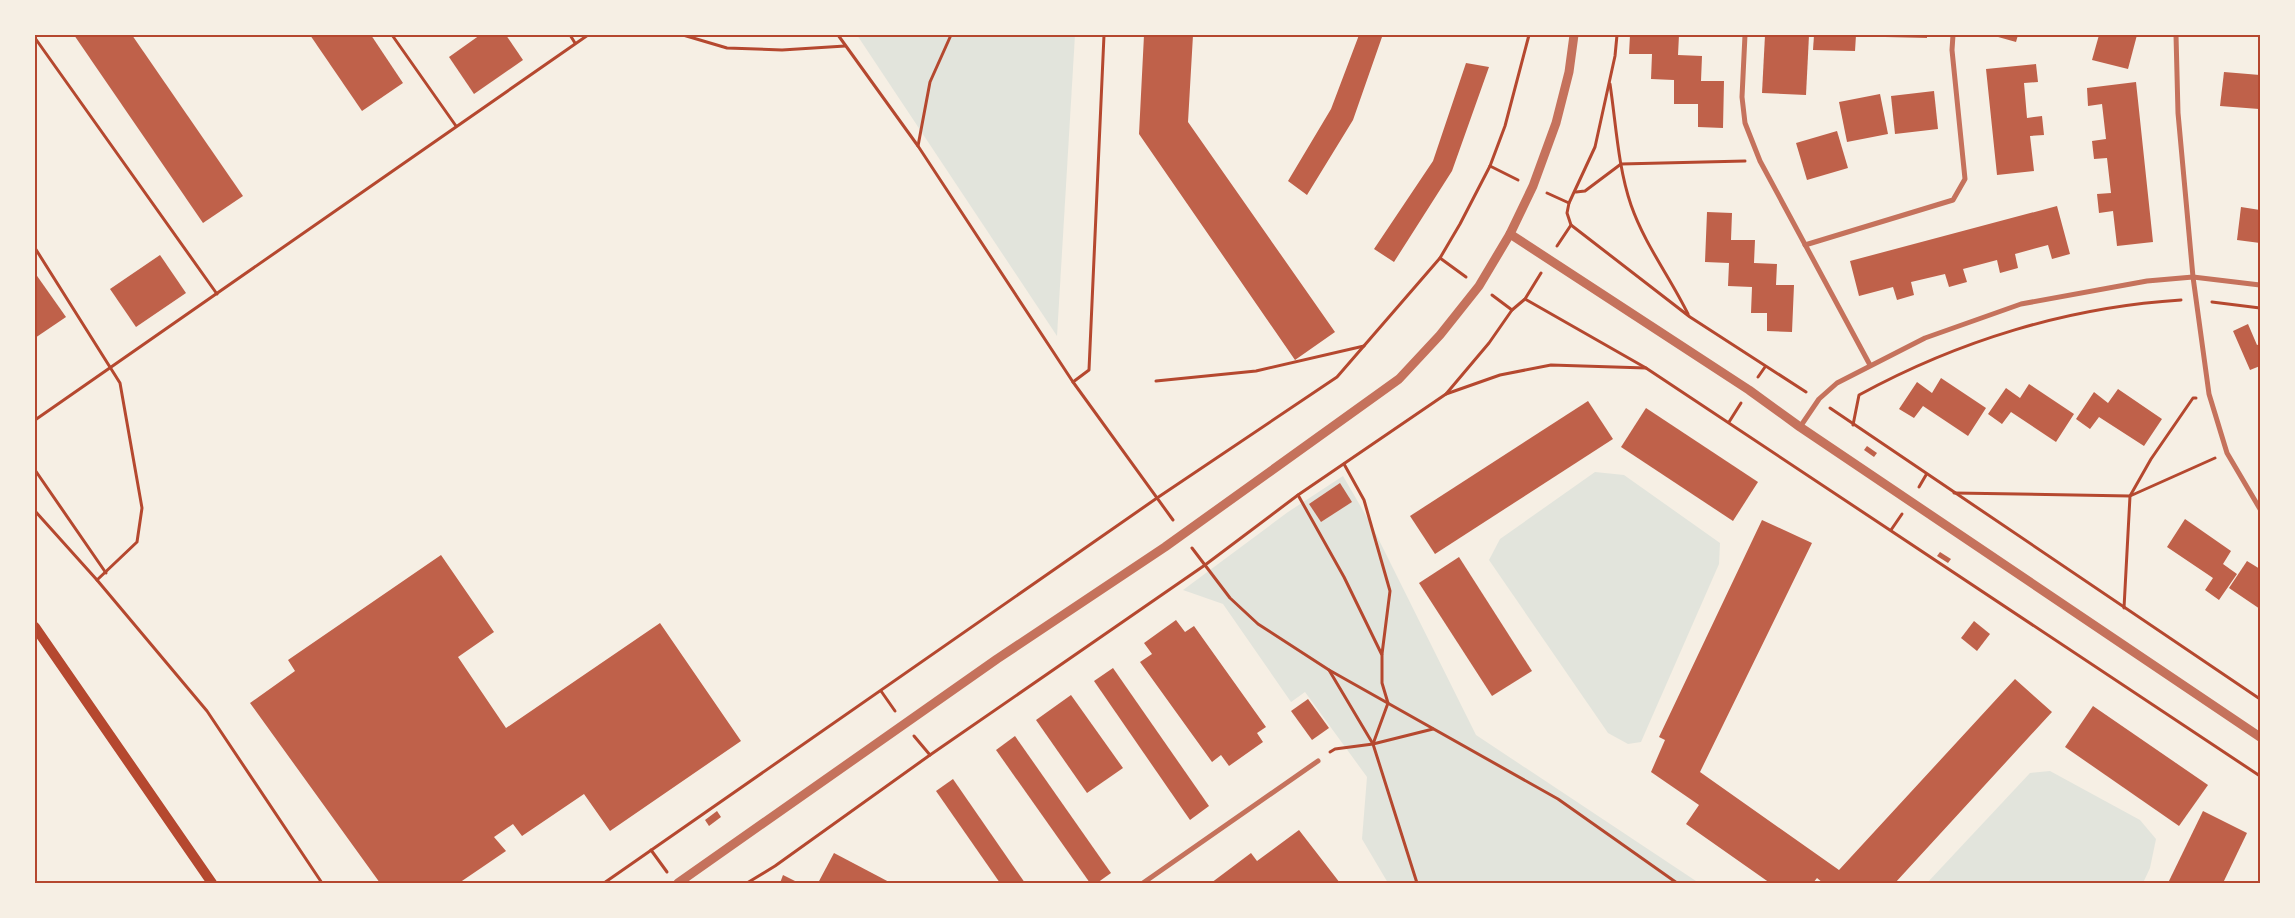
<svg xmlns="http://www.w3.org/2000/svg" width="2295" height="918" font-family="Spectral,serif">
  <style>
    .green { fill: #e2e4dc }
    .building { fill: #bf614a }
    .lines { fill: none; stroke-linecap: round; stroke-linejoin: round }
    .path { stroke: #b5482f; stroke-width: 3 }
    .minor { stroke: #c5725c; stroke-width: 5 }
    .tertiary { stroke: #c5725c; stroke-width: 9 }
    .secondary { stroke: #b5482f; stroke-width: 10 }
    .neatline { fill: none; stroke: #b5482f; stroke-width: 2 }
  </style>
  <rect width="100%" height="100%" fill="#f6efe4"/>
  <g class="green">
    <polygon points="857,35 1075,35 1057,336"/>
    <polygon points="1595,472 1624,475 1720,543 1719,564 1641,742 1628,744 1608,733 1489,560 1500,539"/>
    <polygon points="1343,476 1372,526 1476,735 1699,883 1388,883 1362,839 1367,777 1305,692 1291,702 1223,604 1183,590 1288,512"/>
    <polygon points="2050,771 2140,820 2156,839 2150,868 2143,883 1927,883 2030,773"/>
  </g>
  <g class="building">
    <polygon points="74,35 132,35 243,196 203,223"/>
    <polygon points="310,35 371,35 403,83 362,111"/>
    <polygon points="480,35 506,35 523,60 474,94 449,57"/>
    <polygon points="1144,35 1193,35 1188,122 1335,332 1295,360 1139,134"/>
    <polygon points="1359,35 1382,37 1353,120 1307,195 1288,181 1331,109"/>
    <polygon points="1630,35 1679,35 1678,55 1702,56 1701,81 1724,81 1723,128 1698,127 1698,104 1674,104 1674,80 1651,79 1652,54 1629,54"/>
    <polygon points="1765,35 1809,35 1806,95 1762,93"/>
    <polygon points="1814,35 1856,35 1855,51 1813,50"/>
    <polygon points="1885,35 1927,35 1927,38 1885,37"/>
    <polygon points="1991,35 2018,35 2016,42"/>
    <polygon points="2099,35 2137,35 2128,69 2092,60"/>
    <polygon points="1466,63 1489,67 1452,171 1394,262 1374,249 1433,161"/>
    <polygon points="2036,64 2038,82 2024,83 2027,118 2042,116 2044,135 2030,136 2034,171 1997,175 1986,69"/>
    <polygon points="2224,72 2260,75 2259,109 2220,106"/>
    <polygon points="2136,82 2153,242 2117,246 2113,211 2099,213 2097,194 2111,193 2107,158 2094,159 2092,141 2106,139 2102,104 2088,106 2087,88"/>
    <polygon points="1934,91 1938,129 1895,134 1891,96"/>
    <polygon points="1880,94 1888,134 1847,142 1839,102"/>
    <polygon points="1837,131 1848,168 1807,180 1796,143"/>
    <polygon points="2057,206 2070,254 2052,259 2048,245 2015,254 2018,268 2000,273 1997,260 1963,269 1967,282 1949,287 1945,274 1911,282 1914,295 1897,300 1893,287 1859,296 1850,261"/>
    <polygon points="2241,207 2260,210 2260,243 2237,240"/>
    <polygon points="1707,212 1732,213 1731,240 1755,240 1754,263 1777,264 1776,285 1794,285 1792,332 1767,331 1767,313 1751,313 1752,287 1728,286 1729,263 1705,262"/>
    <polygon points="160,255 186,293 136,327 110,289"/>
    <polygon points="35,273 66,317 35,338"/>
    <polygon points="2248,324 2257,345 2260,344 2260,366 2250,370 2233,331"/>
    <polygon points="1941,378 1986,408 1968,436 1923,406 1914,418 1899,409 1917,382 1932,393"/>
    <polygon points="2029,384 2074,414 2056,442 2011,412 2002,424 1988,414 2006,388 2020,398"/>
    <polygon points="2118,389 2162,419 2144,446 2099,417 2090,429 2076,419 2094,392 2108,403"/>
    <polygon points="1588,401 1613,439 1435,554 1410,516"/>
    <polygon points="1646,408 1758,482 1733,521 1621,447"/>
    <polygon points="1867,446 1877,453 1874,457 1864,450"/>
    <polygon points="1340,483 1352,502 1321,522 1309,504"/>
    <polygon points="2185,519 2231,551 2223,564 2237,574 2219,600 2205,590 2213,578 2167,547"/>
    <polygon points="1762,520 1812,543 1700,772 1839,870 2015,679 2052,712 1895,883 1823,883 1817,878 1813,883 1770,883 1686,824 1699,805 1651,772 1665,740 1659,737"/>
    <polygon points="1940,552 1951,559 1948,563 1937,556"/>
    <polygon points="441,555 494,632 458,657 506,728 660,623 741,741 610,831 584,794 522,836 513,824 494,837 506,851 459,883 380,883 250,703 295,671 288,660"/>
    <polygon points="1459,557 1532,671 1492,696 1419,583"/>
    <polygon points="2247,561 2260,569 2260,609 2229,588"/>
    <polygon points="1176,620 1185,632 1194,626 1266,727 1257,733 1263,742 1229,766 1221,755 1212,762 1140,662 1152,654 1144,643"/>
    <polygon points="1974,621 1990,634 1977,651 1961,638"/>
    <polygon points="1113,668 1209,806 1190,820 1094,681"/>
    <polygon points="1071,695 1123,768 1087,793 1036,720"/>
    <polygon points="1308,699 1329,728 1312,740 1291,711"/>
    <polygon points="2093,706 2208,785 2179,826 2065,747"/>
    <polygon points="1015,736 1111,873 1097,883 1090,883 996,750"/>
    <polygon points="953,779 1025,883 1000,883 936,791"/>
    <polygon points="717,811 721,817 709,826 705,820"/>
    <polygon points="2203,811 2247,833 2223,883 2168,883"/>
    <polygon points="1299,830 1340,883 1211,883 1251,853 1257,861"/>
    <polygon points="834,853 891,883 818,883"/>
    <polygon points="783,875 799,883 780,883"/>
  </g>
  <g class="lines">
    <g class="path">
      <polyline points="392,35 456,126"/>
      <polyline points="570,35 575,43"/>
      <polyline points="683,35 727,48 782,50 845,46"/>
      <polyline points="838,35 918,146 1073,382 1173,520"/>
      <polyline points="35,38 217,294"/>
      <path d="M1610,84C1616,124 1618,167 1631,205C1645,245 1670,277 1688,314"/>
      <polyline points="918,146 930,82 951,35"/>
      <polyline points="1490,166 1518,180"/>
      <polyline points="1576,192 1585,191 1621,164 1745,161"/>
      <polyline points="1547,193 1569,203"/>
      <polyline points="1571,225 1690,317 1806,392"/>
      <polyline points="1557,246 1571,225 1567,213 1569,203 1595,147 1615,56 1617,35"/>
      <polyline points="35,248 120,383 142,508 137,542 97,580"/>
      <polyline points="1440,258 1466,277"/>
      <polyline points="1492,295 1512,310"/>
      <polyline points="1525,299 1646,368 2260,776"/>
      <polyline points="2212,302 2260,308"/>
      <polyline points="1758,377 1765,367"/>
      <polyline points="1156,381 1256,371 1364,346"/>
      <polyline points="1073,382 1089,370 1104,35"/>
      <polyline points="1446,394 1500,375 1551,365 1646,368"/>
      <polyline points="1830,408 2260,699"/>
      <polyline points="35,420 588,35"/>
      <polyline points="1729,422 1741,403"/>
      <path d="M1853,425L1859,395C1958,341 2068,307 2181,300"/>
      <polyline points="1344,464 1364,500 1390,591 1382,654"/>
      <polyline points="35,470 106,573"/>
      <polyline points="1919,487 1926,475"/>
      <polyline points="1954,493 2130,496 2215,458"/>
      <polyline points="1298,495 1344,577 1382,655 1382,683 1388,703 1373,744"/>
      <polyline points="35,511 97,580 207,711 322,883"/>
      <polyline points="1891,530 1902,514"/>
      <polyline points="1192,548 1230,598 1258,624 1329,670 1558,799 1677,883"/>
      <polyline points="2124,608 2130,496 2151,459 2193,398 2196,398"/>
      <polyline points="1329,670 1373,744 1417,883"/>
      <polyline points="881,691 895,711"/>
      <polyline points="914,736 930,755"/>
      <polyline points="1330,752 1335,749 1373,744 1433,729"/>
      <polyline points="651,850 667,872"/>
      <polyline points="604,883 1157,498 1337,377 1440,258 1460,224 1490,166 1505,126 1529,35"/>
      <polyline points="747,883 775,866 930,755 1205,565 1298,495 1446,394 1489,343 1512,310 1525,299 1541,273"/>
    </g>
    <g class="minor">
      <polyline points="1745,35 1742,97 1745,123 1760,161 1870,365"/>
      <polyline points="2176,35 2178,113 2193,277 2209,394 2227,453 2260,509"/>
      <polyline points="1805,245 1953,200 1965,179 1952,50 1953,35"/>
      <polyline points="1800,427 1819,399 1837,383 1925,338 2021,304 2147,281 2193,277 2260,285"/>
      <polyline points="1143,883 1318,761"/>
    </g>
    <g class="tertiary">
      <polyline points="1510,234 1749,390 1800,427 2260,737"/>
      <polyline points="678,883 997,659 1165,547 1399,379 1440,335 1479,286 1510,234 1533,186 1556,123 1569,72 1574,35"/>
    </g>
    <polyline class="secondary" points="35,627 212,883"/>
  </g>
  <rect width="2295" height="918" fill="none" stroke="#f6efe4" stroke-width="72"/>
  <rect x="36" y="36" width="2223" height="846" class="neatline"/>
</svg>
